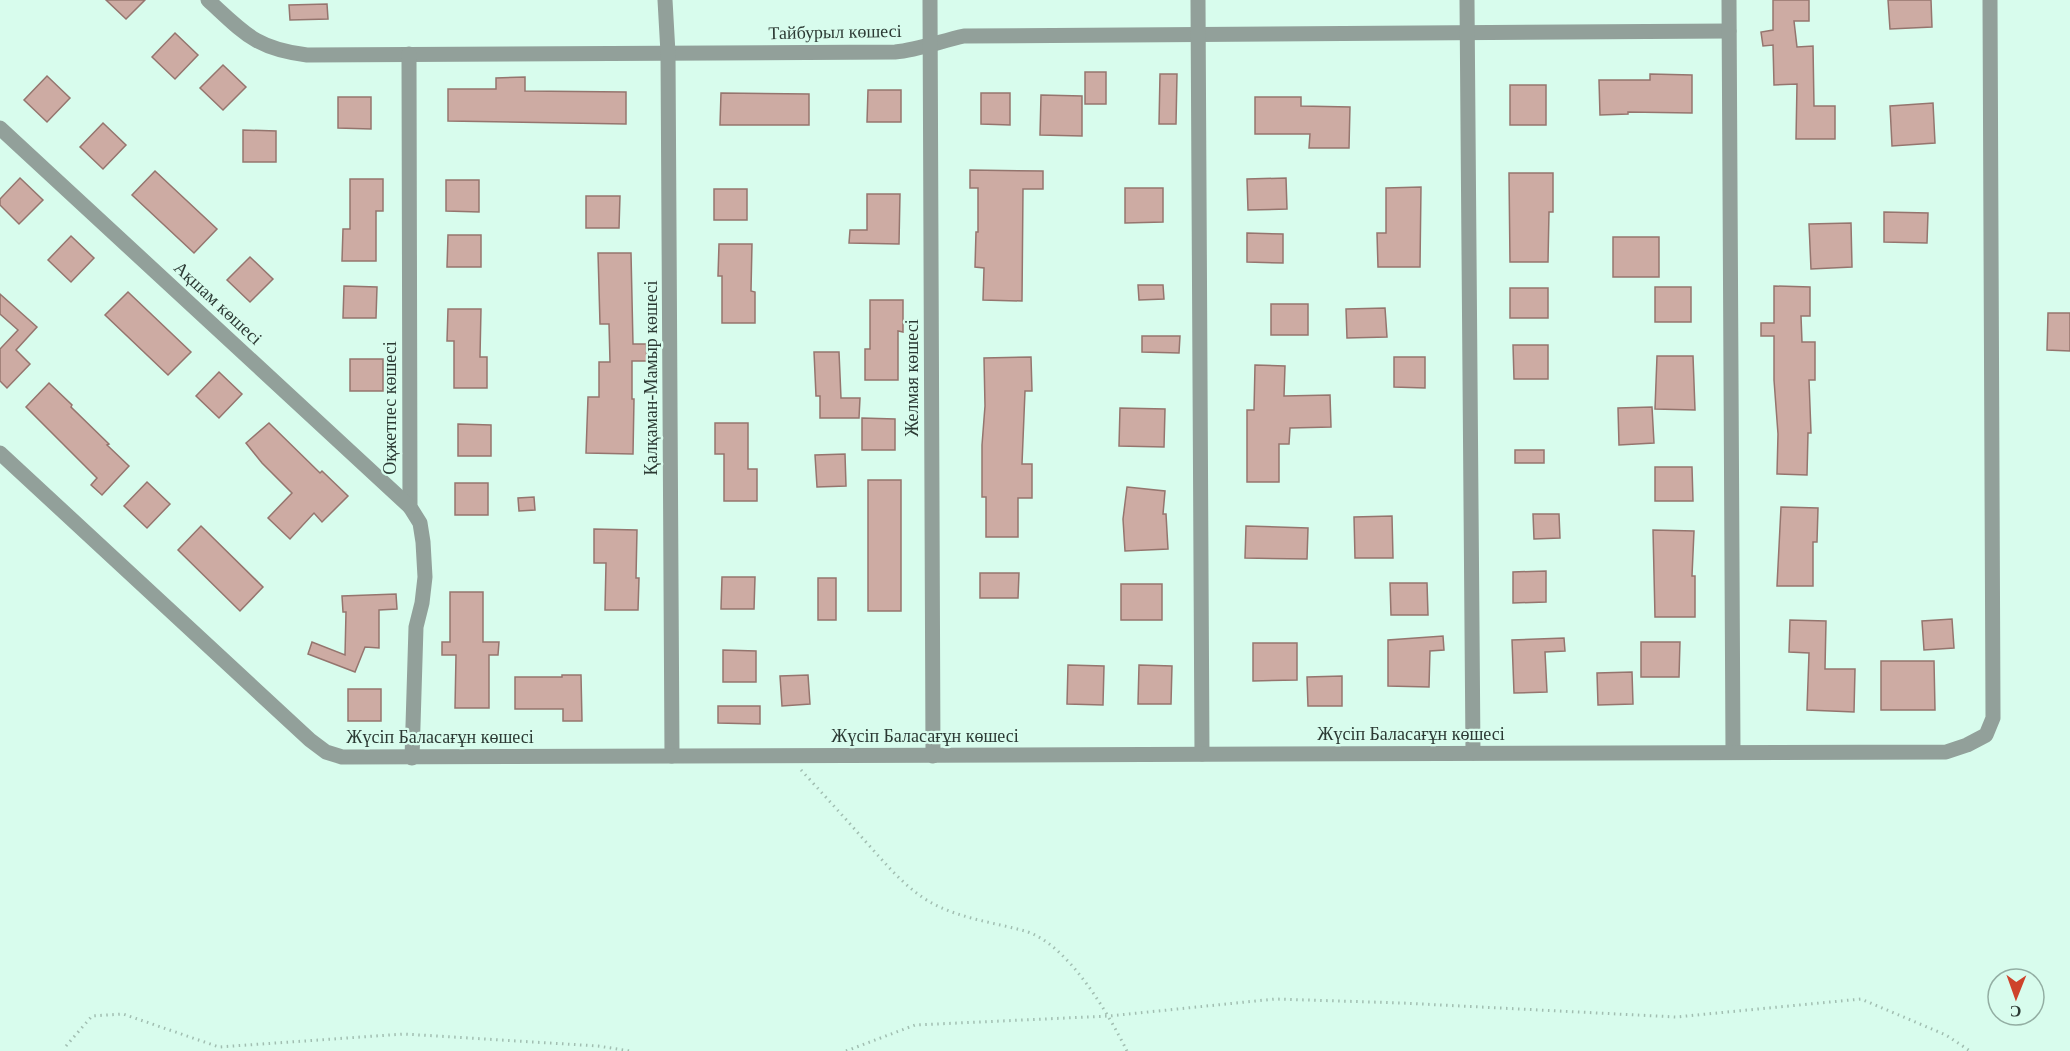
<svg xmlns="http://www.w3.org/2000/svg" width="2070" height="1051" font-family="Georgia,serif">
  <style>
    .building { fill: #cdaba3; stroke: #95756e; stroke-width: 1.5 }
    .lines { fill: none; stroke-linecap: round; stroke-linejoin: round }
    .path { stroke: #a1beb1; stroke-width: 3; stroke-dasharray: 1.5 4.5; stroke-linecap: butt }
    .minor { stroke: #92a09a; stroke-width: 15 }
    .labels { text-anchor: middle; stroke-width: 4.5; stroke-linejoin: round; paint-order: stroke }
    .street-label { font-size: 18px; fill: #2b3933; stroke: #d8fced }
  </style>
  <rect width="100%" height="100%" fill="#d8fced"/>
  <g class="building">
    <polygon points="106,0 145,0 126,19"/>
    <polygon points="1773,0 1809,0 1809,21 1794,21 1797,47 1813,46 1814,106 1835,106 1835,139 1796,139 1797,84 1774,85 1773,45 1763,46 1761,32 1773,30"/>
    <polygon points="1888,0 1931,0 1932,27 1890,29"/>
    <polygon points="327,4 328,19 290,20 289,5"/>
    <polygon points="175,33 198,55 175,79 152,57"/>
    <polygon points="223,65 246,87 223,110 200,88"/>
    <rect x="1085" y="72" width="21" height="32"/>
    <polygon points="1160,74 1177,74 1176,124 1159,124"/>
    <polygon points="1650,74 1692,75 1692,113 1628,112 1628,114 1600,115 1599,80 1650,80"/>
    <polygon points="47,76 70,98 47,122 24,100"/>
    <polygon points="525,77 525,91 626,92 626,124 448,121 448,89 496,89 496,78"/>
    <rect x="1510" y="85" width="36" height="40"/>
    <polygon points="868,90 901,90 901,122 867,122"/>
    <polygon points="721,93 809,94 809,125 720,125"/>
    <polygon points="981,93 1010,93 1010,125 981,124"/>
    <polygon points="1041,95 1082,96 1082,136 1040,135"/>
    <polygon points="338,97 371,97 371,129 338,128"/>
    <polygon points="1255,97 1301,97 1301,106 1350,107 1349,148 1309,148 1310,134 1255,134"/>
    <polygon points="1933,103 1935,143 1892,146 1890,106"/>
    <polygon points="103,123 126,145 103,169 80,147"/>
    <polygon points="243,130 276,131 276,162 243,162"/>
    <polygon points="970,170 1043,171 1043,189 1023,189 1022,301 983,300 984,268 975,267 976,232 978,232 978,188 970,188"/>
    <polygon points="155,171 217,229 194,253 132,195"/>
    <polygon points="1509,173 1553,173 1553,212 1549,212 1548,262 1510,262"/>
    <polygon points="20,178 43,200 19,224 0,205 0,199"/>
    <polygon points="1286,178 1287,209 1248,210 1247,179"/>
    <polygon points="350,179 383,179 383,211 376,211 376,261 342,261 343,229 350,229"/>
    <polygon points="446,180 479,180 479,212 446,211"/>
    <polygon points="1421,187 1420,267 1378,267 1377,233 1386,233 1386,188"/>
    <polygon points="1125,188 1163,188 1163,222 1125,223"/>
    <rect x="714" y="189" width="33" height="31"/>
    <polygon points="867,194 900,194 899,244 849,243 850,230 867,230"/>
    <polygon points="586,196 620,196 619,228 586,228"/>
    <polygon points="1884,212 1928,213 1927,243 1884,242"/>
    <polygon points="1851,223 1852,267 1811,269 1809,224"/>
    <polygon points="1247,233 1283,234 1283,263 1247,262"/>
    <polygon points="448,235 481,235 481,267 447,267"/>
    <polygon points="71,236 94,258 71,282 48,260"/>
    <rect x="1613" y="237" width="46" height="40"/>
    <polygon points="719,244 752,244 751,291 755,292 755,323 722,323 722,276 718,276"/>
    <polygon points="598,253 631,253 633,344 646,344 647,361 632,361 632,399 634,399 633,454 586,453 588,397 599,397 599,362 610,362 609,324 600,324"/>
    <polygon points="250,257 273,279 250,302 227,280"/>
    <polygon points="1138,285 1163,285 1164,299 1139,300"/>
    <polygon points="344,286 377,287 376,318 343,318"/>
    <polygon points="1774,286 1810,287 1810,316 1801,316 1802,342 1815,342 1815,380 1809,380 1811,433 1808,433 1807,475 1777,474 1778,434 1774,380 1774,336 1761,336 1761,323 1774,323"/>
    <rect x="1655" y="287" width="36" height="35"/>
    <rect x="1510" y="288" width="38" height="30"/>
    <polygon points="128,292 191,352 168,375 105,315"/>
    <polygon points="0,294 37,327 16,350 30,364 7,388 0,381 0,349 18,330 0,314"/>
    <polygon points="870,300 903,300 903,332 898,331 898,380 865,380 865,349 870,349"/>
    <rect x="1271" y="304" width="37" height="31"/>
    <polygon points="1385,308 1387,337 1347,338 1346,309"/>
    <polygon points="448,309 481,309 480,357 487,357 487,388 454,388 454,341 447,341"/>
    <polygon points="2048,313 2070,313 2070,351 2047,350"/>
    <polygon points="1142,336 1180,336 1179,353 1142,352"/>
    <polygon points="1513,345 1548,345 1548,379 1514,379"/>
    <polygon points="814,352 839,352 841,398 860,398 859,418 820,418 820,396 816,396"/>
    <polygon points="1657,356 1693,356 1695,410 1655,409"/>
    <polygon points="1031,357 1032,391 1025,391 1022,464 1032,464 1032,498 1018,498 1018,537 986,537 986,497 982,497 982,445 985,406 984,358"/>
    <polygon points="1394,357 1425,357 1425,388 1394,387"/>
    <rect x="350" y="359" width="33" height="32"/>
    <polygon points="1255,365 1285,366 1284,396 1330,395 1331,427 1290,428 1289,444 1279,444 1279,482 1247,482 1247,410 1254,410"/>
    <polygon points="219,372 242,394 219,418 196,396"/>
    <polygon points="49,383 72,405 71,407 109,444 107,445 129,466 102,495 91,485 97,478 26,407"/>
    <polygon points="1652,407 1654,443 1619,445 1618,408"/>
    <polygon points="1120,408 1165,409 1164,447 1119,446"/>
    <polygon points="862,418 895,419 895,450 862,450"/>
    <polygon points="269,423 320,473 322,471 348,496 322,522 314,513 290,539 268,518 292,493 262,463 246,443"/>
    <polygon points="715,423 748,423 748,469 757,469 757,501 724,501 724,454 715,454"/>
    <polygon points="458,424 491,425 491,456 458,456"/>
    <rect x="1515" y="450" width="29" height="13"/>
    <polygon points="845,454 846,486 817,487 815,455"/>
    <polygon points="1655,467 1692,467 1693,501 1655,501"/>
    <rect x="868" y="480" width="33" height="131"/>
    <polygon points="147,482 170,504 147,528 124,506"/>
    <rect x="455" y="483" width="33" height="32"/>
    <polygon points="1127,487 1165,491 1163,514 1166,514 1168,549 1125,551 1123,519"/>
    <polygon points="534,497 535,510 519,511 518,498"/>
    <polygon points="1781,507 1818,508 1817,542 1813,542 1813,586 1777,586"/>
    <polygon points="1533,514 1559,514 1560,538 1534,539"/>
    <polygon points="1392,516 1393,558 1355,558 1354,517"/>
    <polygon points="201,526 263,587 240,611 178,550"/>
    <polygon points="1246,526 1308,528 1307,559 1245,558"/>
    <polygon points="594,529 637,530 636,578 639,578 638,610 605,610 606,563 594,563"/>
    <polygon points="1653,530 1694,531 1692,576 1695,576 1695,617 1655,617"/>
    <polygon points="1546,571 1546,602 1513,603 1513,572"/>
    <polygon points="980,573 1019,573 1018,598 980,598"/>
    <polygon points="722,577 755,577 754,609 721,609"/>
    <rect x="818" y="578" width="18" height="42"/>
    <polygon points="1390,583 1427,583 1428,615 1391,615"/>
    <rect x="1121" y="584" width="41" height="36"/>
    <polygon points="450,592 483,592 483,642 499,642 498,655 489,655 489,708 455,708 456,655 442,655 442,642 450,642"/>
    <polygon points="396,594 397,609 379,610 379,648 365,647 355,672 308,654 312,642 345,655 346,612 343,612 342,596"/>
    <polygon points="1952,619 1954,648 1924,650 1922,621"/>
    <polygon points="1790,620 1826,621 1825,669 1855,669 1854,712 1807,710 1809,653 1789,652"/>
    <polygon points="1443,636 1444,650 1430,651 1429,687 1388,686 1388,640"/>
    <polygon points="1564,638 1565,651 1545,652 1547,692 1514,693 1512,640"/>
    <polygon points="1641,642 1680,642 1679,677 1641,677"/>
    <polygon points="1253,643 1297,643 1297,680 1253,681"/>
    <polygon points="723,650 756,651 756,682 723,682"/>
    <polygon points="1881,661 1934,661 1935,710 1881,710"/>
    <polygon points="1068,665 1104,666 1103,705 1067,704"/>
    <polygon points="1139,665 1172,666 1171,704 1138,704"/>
    <polygon points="1632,672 1633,704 1598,705 1597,673"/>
    <polygon points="562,675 581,675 582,721 563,721 563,709 515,709 515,677 562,677"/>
    <polygon points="808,675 810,704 782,706 780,676"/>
    <polygon points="1342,676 1342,706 1308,706 1307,677"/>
    <rect x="348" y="689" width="33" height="32"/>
    <polygon points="718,706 760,706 760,724 718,723"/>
  </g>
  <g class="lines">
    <g class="path">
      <path d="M801,770C823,794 845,818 866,842C885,863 901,883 925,899C955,918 992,922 1025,931C1068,944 1108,1013 1127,1051"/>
      <polyline points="66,1046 92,1016 123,1014 219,1047 404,1034 598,1046 630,1051"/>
      <polyline points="846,1051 915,1025 1109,1016 1275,999 1402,1003 1676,1017 1861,999 1946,1035 1970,1051"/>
    </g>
    <g class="minor">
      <path d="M208,0C244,33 256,49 307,55L895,52C918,50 941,41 964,36L1729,31"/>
      <polyline points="665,0 668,53 672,756"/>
      <polyline points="930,0 933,756"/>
      <polyline points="1198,0 1202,754"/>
      <polyline points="1467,0 1473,753"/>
      <polyline points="1729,0 1733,752"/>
      <polyline points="409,54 410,507 420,523 423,542 425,577 422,603 416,627 412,758"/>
      <polyline points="0,128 410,507"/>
      <polyline points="0,453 310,740 326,752 342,757 1946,752 1967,745 1986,735 1993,718 1990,0"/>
    </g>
  </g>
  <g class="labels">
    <g class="street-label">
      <text transform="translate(835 32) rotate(-1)" y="6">Тайбурыл көшесі</text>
      <text transform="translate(218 303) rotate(43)" y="6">Ақшам көшесі</text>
      <text transform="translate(651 378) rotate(-90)" y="6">Қалқаман-Мамыр көшесі</text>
      <text transform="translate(912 378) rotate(-90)" y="6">Желмая көшесі</text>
      <text transform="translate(390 408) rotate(-90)" y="6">Оқжетпес көшесі</text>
      <text x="1411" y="740">Жүсіп Баласағұн көшесі</text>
      <text x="925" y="742">Жүсіп Баласағұн көшесі</text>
      <text x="440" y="743">Жүсіп Баласағұн көшесі</text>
    </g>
  </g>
  <g transform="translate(2016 997) rotate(181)"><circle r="28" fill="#d8fced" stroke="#93aea3" stroke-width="1.5"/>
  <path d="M0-4.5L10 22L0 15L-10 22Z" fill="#ce432b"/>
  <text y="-9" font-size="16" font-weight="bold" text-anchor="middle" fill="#2b3933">С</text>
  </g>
</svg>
